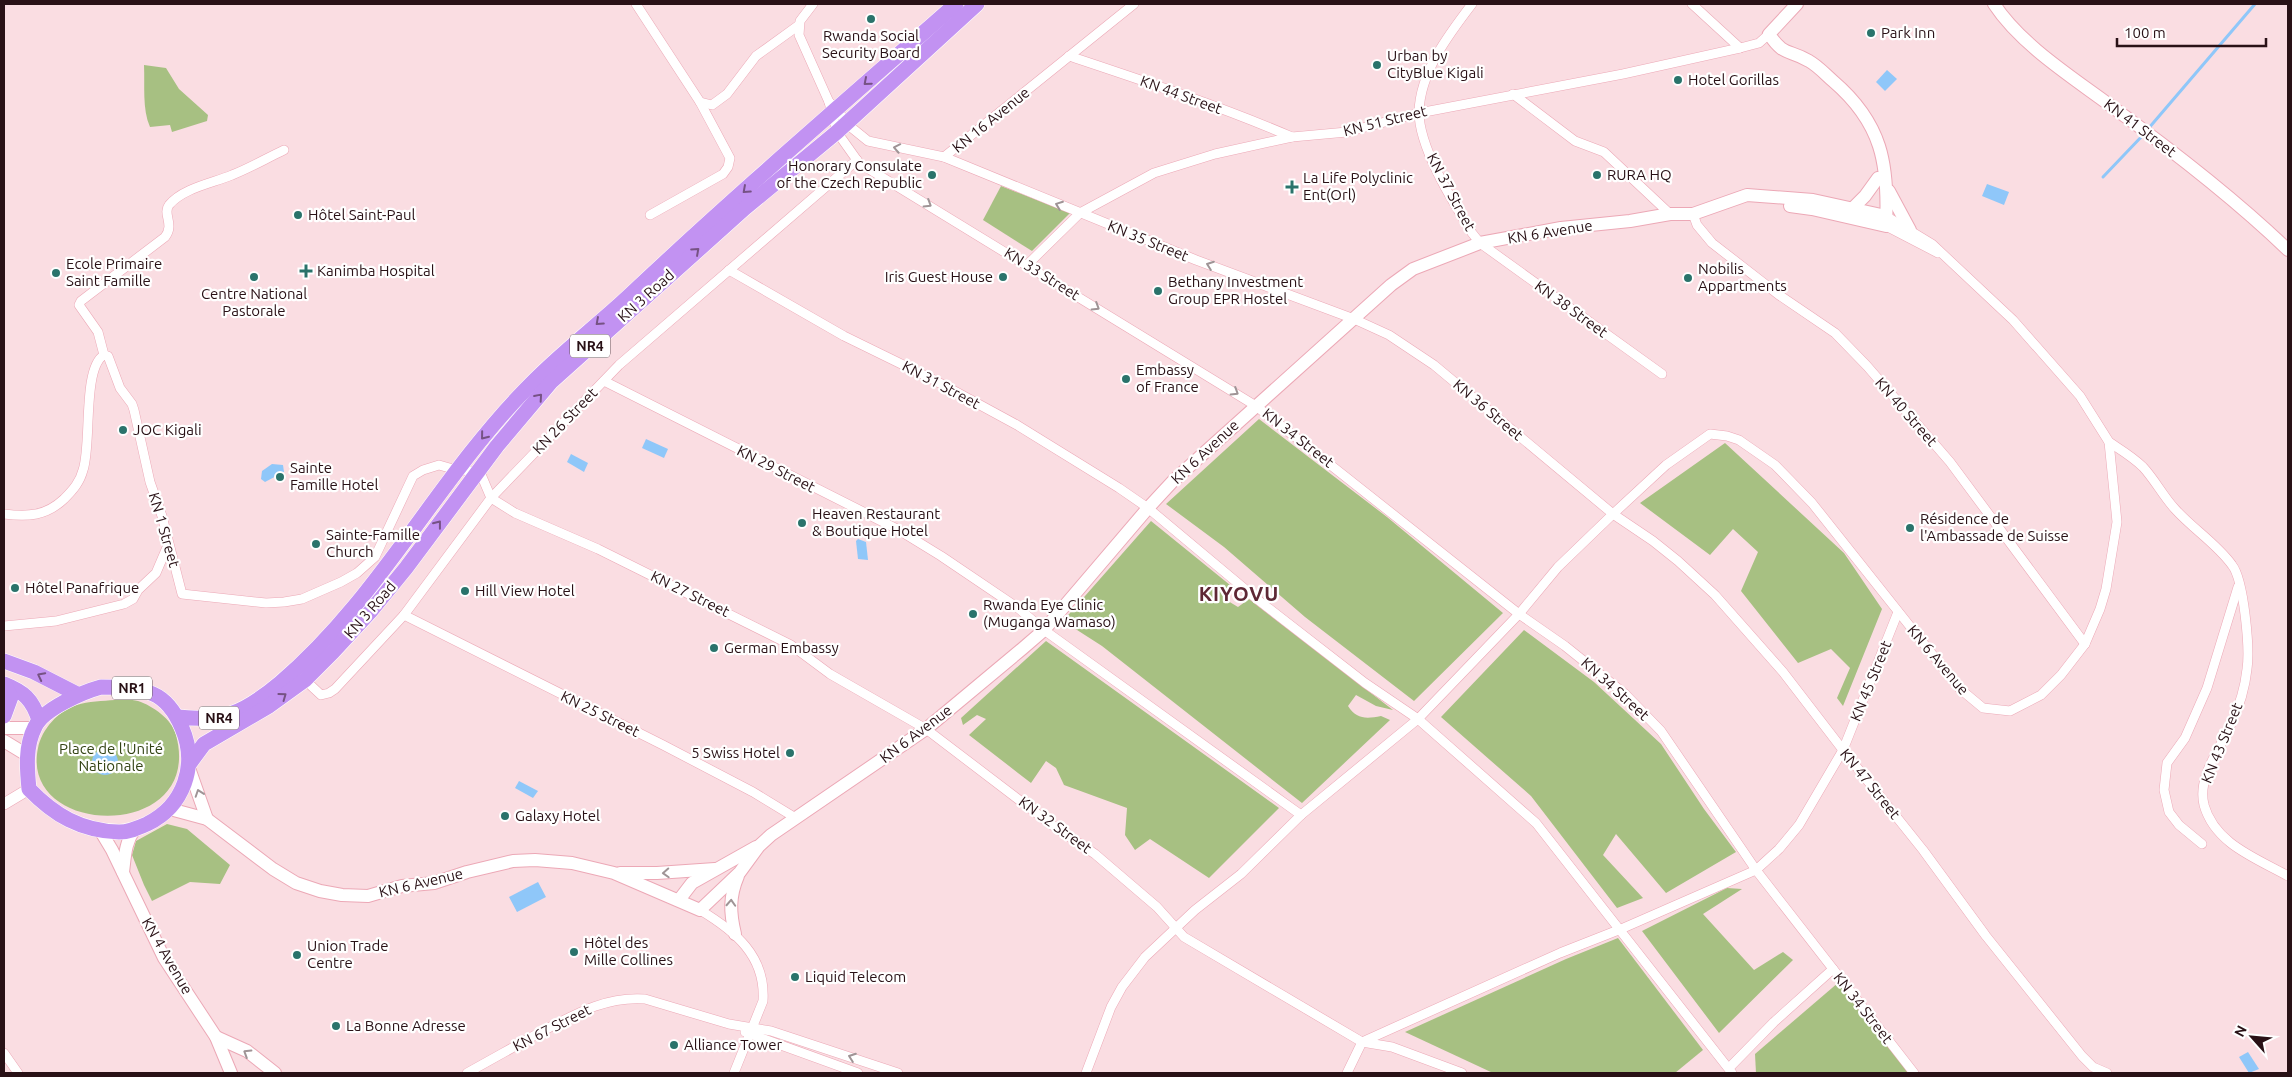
<svg xmlns="http://www.w3.org/2000/svg" width="2292" height="1077" font-family="Ubuntu,sans-serif">
  <style>
    .green { fill: #a7c082 }
    .water { fill: #8fc7f9 }
    .lines { fill: none; stroke-linecap: round; stroke-linejoin: round }
    .stream { stroke: #8fc7f9; stroke-width: 3 }
    .minor-casing { stroke: #eca8b6; stroke-width: 10 }
    .tertiary-casing { stroke: #eca8b6; stroke-width: 12 }
    .secondary-casing { stroke: #eca8b6; stroke-width: 14 }
    .trunk-casing { stroke: #fff; stroke-width: 16 }
    .minor { stroke: #fff; stroke-width: 9 }
    .tertiary { stroke: #fff; stroke-width: 11 }
    .secondary { stroke: #fff; stroke-width: 12 }
    .trunk { stroke: #c292f2; stroke-width: 15 }
    .oneway { stroke: #765284 }
    .oneway2 { stroke: #9f9496 }
    .poi-dot { fill: #2a736b; stroke: #fff; stroke-width: 2 }
    .labels { text-anchor: middle; stroke-width: 4.5; stroke-linejoin: round; paint-order: stroke }
    .shield { fill: #fff; stroke: #69585c; stroke-width: 1 }
    .shield-label { font-size: 14px; font-weight: bold; fill: #291116 }
    .poi-label { font-size: 15px; fill: #291116; stroke: #fff; text-anchor: start }
    .street-label { font-size: 15px; fill: #291116; stroke: #fff }
    .park-label { font-size: 15px; fill: #344415; stroke: #fff }
    .district-label { font-size: 20px; font-weight: bold; letter-spacing: 1px; fill: #5e2735; stroke: #fff }
  </style>
  <rect width="100%" height="100%" fill="#fadde2"/>
  <g class="green">
    <path d="M144,65L166,68L179,89L208,115L207,121L172,132L170,125L150,127C142,109 145,85 144,65Z"/>
    <polygon points="1001,186 1070,213 1032,251 983,220"/>
    <polygon points="1259,419 1387,517 1503,613 1414,701 1305,617 1224,547 1166,504"/>
    <polygon points="1725,443 1844,553 1882,609 1843,706 1837,698 1850,668 1831,649 1798,663 1741,591 1758,552 1733,529 1710,555 1640,503"/>
    <path d="M1151,521L1230,585L1223,598L1238,607L1249,599L1393,710L1376,706L1356,695L1348,706C1356,719 1366,719 1381,716L1390,720L1302,803L1102,646L1063,621Z"/>
    <polygon points="1524,630 1594,682 1661,744 1704,809 1736,852 1666,893 1616,834 1603,855 1643,898 1617,908 1531,796 1441,717"/>
    <polygon points="1046,641 1279,808 1209,878 1150,839 1135,850 1125,835 1127,808 1064,785 1056,768 1046,761 1031,783 969,735 986,719 977,715 963,725 961,718"/>
    <path d="M115,700C122,700 131,699 138,701C153,706 172,719 176,735C205,842 19,839 38,748C42,729 58,711 77,705C88,701 103,701 115,700Z"/>
    <polygon points="167,824 187,829 230,865 220,884 190,882 152,901 144,885 132,855 136,841"/>
    <polygon points="1727,888 1742,889 1703,914 1754,970 1783,952 1793,960 1719,1033 1642,931"/>
    <polygon points="1618,938 1703,1050 1675,1073 1493,1073 1405,1032 1566,959"/>
    <polygon points="1839,982 1910,1073 1756,1073 1755,1054"/>
  </g>
  <g class="water">
    <polygon points="1887,70 1897,79 1885,91 1876,82"/>
    <polygon points="1987,184 2009,192 2004,205 1982,196"/>
    <polygon points="646,439 668,449 664,458 642,448"/>
    <polygon points="571,454 588,463 584,472 567,462"/>
    <polygon points="272,464 283,465 284,472 265,482 261,479 262,471"/>
    <polygon points="858,539 866,542 868,560 858,559 856,541"/>
    <circle cx="105" cy="762" r="13"/>
    <polygon points="519,781 538,791 533,798 515,788"/>
    <polygon points="538,882 546,897 517,912 509,897"/>
    <polygon points="2248,1052 2259,1069 2249,1073 2239,1057"/>
  </g>
  <g class="lines">
    <g class="stream">
      <polyline points="2148,129 2255,4"/>
      <polyline points="2103,177 2144,134"/>
    </g>
    <defs>
      <g id="minor">
        <polyline points="636,4 700,102 730,158 728,167 723,174 650,215"/>
        <polyline points="813,4 800,21 799,35 829,102 837,132 859,163 1256,406 1519,614 1565,646 1625,694 1661,731 1756,870 1914,1073"/>
        <path d="M1472,4C1449,34 1420,72 1419,112C1419,148 1453,202 1472,233L1480,243L1662,374"/>
        <polyline points="1692,4 1740,48"/>
        <path d="M1069,56C1144,81 1220,106 1292,137"/>
        <polyline points="1513,94 1575,141 1604,152 1670,214"/>
        <polyline points="700,102 712,105 727,94 756,56 799,25"/>
        <polyline points="829,102 836,108 847,124 868,141 944,157 1196,260 1354,319 1389,335 1434,365 1613,514 1653,541 1678,561 1715,595 1783,672 1843,750 1923,850 1986,936 2082,1056 2093,1067 2107,1073"/>
        <polyline points="944,157 1134,4"/>
        <polyline points="1693,214 1697,225 1712,243 1779,295 1835,333 1867,366 1950,462 2085,644"/>
        <polyline points="1886,226 1938,253"/>
        <polyline points="1027,265 1080,213 1154,173 1215,154 1292,137 1347,132 1419,113 1623,74 1740,48 1759,43 1769,34"/>
        <polyline points="729,270 844,336 936,381 1017,425 1119,488 1148,508 1258,600 1365,683 1418,719 1536,823 1732,1073"/>
        <path d="M104,355L98,332L79,305L81,301L165,237C175,224 162,214 169,205C183,188 213,183 232,175C250,168 267,158 284,150"/>
        <polyline points="604,381 897,529 941,556 1018,608 1044,630 1301,815"/>
        <path d="M2109,442C2121,450 2133,457 2143,467C2155,480 2163,496 2175,509C2193,529 2217,544 2232,565C2244,580 2250,649 2247,669C2245,688 2239,707 2231,724C2221,748 2197,776 2204,805C2215,844 2256,858 2288,876"/>
        <path d="M4,514C28,517 46,516 64,499C73,490 80,482 83,470C92,445 82,368 104,355L108,356L120,388L132,404L134,410L150,482L162,516L182,594L266,603L284,602L302,599L341,582L357,573L375,557L413,476L423,470L439,465L453,469L480,472L491,498L515,513L598,549L791,645L830,674L926,729L1052,825L1095,854L1157,907L1184,937L1362,1042L1392,1047L1462,1073"/>
        <polyline points="404,615 663,745 753,792 794,817"/>
        <polyline points="4,626 56,621 124,604 133,599 138,590 156,573 168,545"/>
        <polyline points="305,680 321,695 329,693 335,689 404,615 491,498 619,365 857,160"/>
        <polyline points="2202,844 2179,825 2169,812 2164,790 2167,763 2185,738 2207,688 2238,587"/>
        <path d="M700,910C735,931 766,956 763,1001L734,1073"/>
        <polyline points="745,1032 858,1073"/>
        <polyline points="4,1053 18,1073"/>
        <polyline points="1729,1068 1774,1022 1833,969"/>
        <path d="M467,1073C490,1060 514,1047 537,1034C572,1016 604,996 645,999L729,1024L771,1031L898,1073"/>
        <polyline points="1086,1073 1111,1007 1122,987 1145,957 1195,910 1241,874 1301,815 1418,719 1519,614 1558,567 1613,514 1666,465 1710,434 1727,436 1739,440 1775,465 1812,503 1959,688 1983,708 2010,711 2041,695 2061,675 2085,644 2100,609 2106,589 2117,522 2109,442 2080,396 2013,320 1932,244 1886,216"/>
        <polyline points="1347,1073 1362,1042 1560,953 1621,929 1756,870 1779,849 1799,825 1843,750 1898,612"/>
      </g>
      <polyline id="tertiary" points="4,804 29,789"/>
      <g id="secondary">
        <path d="M1994,4C2021,45 2072,77 2111,106C2173,151 2233,197 2288,250"/>
        <polyline points="1889,191 1910,230"/>
        <path d="M1790,206L1812,209L1886,226C1889,164 1882,123 1833,81C1826,75 1818,66 1809,61C1789,49 1784,57 1769,34L1797,4"/>
        <polyline points="1853,208 1865,196 1878,178"/>
        <polyline points="4,728 34,728"/>
        <polyline points="4,741 27,755"/>
        <polyline points="189,768 207,819"/>
        <polyline points="170,809 207,819 273,869 296,883 320,891 342,895 368,896 402,886 434,883 467,872 513,861 535,860 572,863 614,873 700,910 740,872 759,846 771,835 926,729 1022,649 1044,630 1148,508 1173,481 1391,285 1413,269 1480,243 1561,228 1630,221 1670,214 1693,214 1747,195 1813,200 1886,216"/>
        <polyline points="100,830 112,850 164,958 216,1037 231,1073"/>
        <path d="M123,872C125,857 125,843 134,830"/>
        <polyline points="620,873 657,873 715,869"/>
        <polyline points="679,900 692,883 756,847"/>
        <path d="M735,934C730,913 729,897 738,876"/>
        <polyline points="216,1037 247,1051 275,1073"/>
      </g>
      <g id="trunk">
        <polyline points="4,661 34,672 77,694"/>
        <path d="M4,684C24,692 32,699 39,720"/>
        <path d="M101,687C118,687 137,687 153,694C167,700 176,714 182,728C198,765 184,806 147,824C138,828 129,832 119,832C81,831 54,815 29,789C27,769 25,746 35,727C43,709 83,692 101,687Z"/>
        <polyline points="4,716 11,697 5,685"/>
        <path d="M177,717C224,722 244,713 280,683C379,599 436,481 526,389C558,355 596,327 630,295C736,195 847,100 956,4"/>
        <polyline points="190,763 204,744 269,706 305,680 333,652 370,612 406,568 497,446 551,382 745,208 837,132 977,4"/>
      </g>
    </defs>
    <use href="#minor" class="minor-casing"/>
    <use href="#tertiary" class="tertiary-casing"/>
    <use href="#secondary" class="secondary-casing"/>
    <use href="#trunk" class="trunk-casing"/>
    <use href="#minor" class="minor"/>
    <use href="#tertiary" class="tertiary"/>
    <use href="#secondary" class="secondary"/>
    <use href="#trunk" class="trunk"/>
  </g>
  <defs><path id="oneway-chevron" d="M-2-3.5L2.5 0L-2 3.5" fill="none" stroke-width="1.6" stroke-linecap="round" stroke-linejoin="round" transform="scale(1.25)"/></defs>
  <g class="oneway">
    <use href="#oneway-chevron" transform="translate(867 82) rotate(139)"/>
    <use href="#oneway-chevron" transform="translate(746 190) rotate(138)"/>
    <use href="#oneway-chevron" transform="translate(696 251) rotate(-42)"/>
    <use href="#oneway-chevron" transform="translate(599 322) rotate(138)"/>
    <use href="#oneway-chevron" transform="translate(539 397) rotate(-49)"/>
    <use href="#oneway-chevron" transform="translate(484 436) rotate(129)"/>
    <use href="#oneway-chevron" transform="translate(438 524) rotate(-52)"/>
    <use href="#oneway-chevron" transform="translate(41 676) rotate(-153)"/>
    <use href="#oneway-chevron" transform="translate(283 696) rotate(-36)"/>
  </g>
  <g class="oneway2">
    <use href="#oneway-chevron" transform="translate(897 148) rotate(-169)"/>
    <use href="#oneway-chevron" transform="translate(928 204) rotate(32)"/>
    <use href="#oneway-chevron" transform="translate(1059 205) rotate(-159)"/>
    <use href="#oneway-chevron" transform="translate(1210 265) rotate(-160)"/>
    <use href="#oneway-chevron" transform="translate(1096 307) rotate(32)"/>
    <use href="#oneway-chevron" transform="translate(1235 392) rotate(32)"/>
    <use href="#oneway-chevron" transform="translate(199 793) rotate(-109)"/>
    <use href="#oneway-chevron" transform="translate(666 873) rotate(177)"/>
    <use href="#oneway-chevron" transform="translate(731 903) rotate(-87)"/>
    <use href="#oneway-chevron" transform="translate(247 1053) rotate(-148)"/>
    <use href="#oneway-chevron" transform="translate(852 1057) rotate(-160)"/>
  </g>
  <g class="poi-dot">
    <circle cx="871" cy="19" r="5"/>
    <circle cx="1871" cy="33" r="5"/>
    <circle cx="1377" cy="65" r="5"/>
    <circle cx="1678" cy="80" r="5"/>
    <circle cx="932" cy="175" r="5"/>
    <circle cx="1597" cy="175" r="5"/>
    <path d="M1289.5 179.5h5v5h5v5h-5v5h-5v-5h-5v-5h5z"/>
    <circle cx="298" cy="215" r="5"/>
    <path d="M303.5 263.5h5v5h5v5h-5v5h-5v-5h-5v-5h5z"/>
    <circle cx="56" cy="273" r="5"/>
    <circle cx="254" cy="277" r="5"/>
    <circle cx="1003" cy="277" r="5"/>
    <circle cx="1688" cy="278" r="5"/>
    <circle cx="1158" cy="291" r="5"/>
    <circle cx="1126" cy="379" r="5"/>
    <circle cx="123" cy="430" r="5"/>
    <circle cx="280" cy="477" r="5"/>
    <circle cx="802" cy="523" r="5"/>
    <circle cx="1910" cy="528" r="5"/>
    <circle cx="316" cy="544" r="5"/>
    <circle cx="15" cy="588" r="5"/>
    <circle cx="465" cy="591" r="5"/>
    <circle cx="973" cy="614" r="5"/>
    <circle cx="714" cy="648" r="5"/>
    <circle cx="790" cy="753" r="5"/>
    <circle cx="505" cy="816" r="5"/>
    <circle cx="574" cy="952" r="5"/>
    <circle cx="297" cy="955" r="5"/>
    <circle cx="795" cy="977" r="5"/>
    <circle cx="336" cy="1026" r="5"/>
    <circle cx="674" cy="1045" r="5"/>
  </g>
  <g class="labels">
    <g class="shield">
      <rect x="570" y="334.5" width="40" height="23" rx="4"/>
      <rect x="112" y="676.5" width="40" height="23" rx="4"/>
      <rect x="199" y="706.5" width="40" height="23" rx="4"/>
    </g>
    <g class="shield-label">
      <text x="590" y="351">NR4</text>
      <text x="132" y="693">NR1</text>
      <text x="219" y="723">NR4</text>
    </g>
    <g class="poi-label">
      <text x="1881" y="38">Park Inn</text>
      <text x="871" y="41" text-anchor="middle">Rwanda Social<tspan x="871" dy="17">Security Board</tspan></text>
      <text x="1387" y="61">Urban by<tspan x="1387" dy="17">CityBlue Kigali</tspan></text>
      <text x="1688" y="85">Hotel Gorillas</text>
      <text x="922" y="171" text-anchor="end">Honorary Consulate<tspan x="922" dy="17">of the Czech Republic</tspan></text>
      <text x="1607" y="180">RURA HQ</text>
      <text x="1303" y="183">La Life Polyclinic<tspan x="1303" dy="17">Ent(Orl)</tspan></text>
      <text x="308" y="220">Hôtel Saint-Paul</text>
      <text x="66" y="269">Ecole Primaire<tspan x="66" dy="17">Saint Famille</tspan></text>
      <text x="1698" y="274">Nobilis<tspan x="1698" dy="17">Appartments</tspan></text>
      <text x="317" y="276">Kanimba Hospital</text>
      <text x="993" y="282" text-anchor="end">Iris Guest House</text>
      <text x="1168" y="287">Bethany Investment<tspan x="1168" dy="17">Group EPR Hostel</tspan></text>
      <text x="254" y="299" text-anchor="middle">Centre National<tspan x="254" dy="17">Pastorale</tspan></text>
      <text x="1136" y="375">Embassy<tspan x="1136" dy="17">of France</tspan></text>
      <text x="133" y="435">JOC Kigali</text>
      <text x="290" y="473">Sainte<tspan x="290" dy="17">Famille Hotel</tspan></text>
      <text x="812" y="519">Heaven Restaurant<tspan x="812" dy="17">&amp; Boutique Hotel</tspan></text>
      <text x="1920" y="524">Résidence de<tspan x="1920" dy="17">l'Ambassade de Suisse</tspan></text>
      <text x="326" y="540">Sainte-Famille<tspan x="326" dy="17">Church</tspan></text>
      <text x="25" y="593">Hôtel Panafrique</text>
      <text x="475" y="596">Hill View Hotel</text>
      <text x="983" y="610">Rwanda Eye Clinic<tspan x="983" dy="17">(Muganga Wamaso)</tspan></text>
      <text x="724" y="653">German Embassy</text>
      <text x="780" y="758" text-anchor="end">5 Swiss Hotel</text>
      <text x="515" y="821">Galaxy Hotel</text>
      <text x="584" y="948">Hôtel des<tspan x="584" dy="17">Mille Collines</tspan></text>
      <text x="307" y="951">Union Trade<tspan x="307" dy="17">Centre</tspan></text>
      <text x="805" y="982">Liquid Telecom</text>
      <text x="346" y="1031">La Bonne Adresse</text>
      <text x="684" y="1050">Alliance Tower</text>
    </g>
    <g class="street-label">
      <text transform="translate(1181 95) rotate(20)" y="5">KN 44 Street</text>
      <text transform="translate(991 120) rotate(-39)" y="5">KN 16 Avenue</text>
      <text transform="translate(1385 121) rotate(-14)" y="5">KN 51 Street</text>
      <text transform="translate(2140 128) rotate(37)" y="5">KN 41 Street</text>
      <text transform="translate(1451 192) rotate(62)" y="5">KN 37 Street</text>
      <text transform="translate(1550 232) rotate(-9)" y="5">KN 6 Avenue</text>
      <text transform="translate(1148 241) rotate(22)" y="5">KN 35 Street</text>
      <text transform="translate(1042 274) rotate(32)" y="5">KN 33 Street</text>
      <text transform="translate(646 296) rotate(-42)" y="5">KN 3 Road</text>
      <text transform="translate(1571 309) rotate(36)" y="5">KN 38 Street</text>
      <text transform="translate(941 385) rotate(28)" y="5">KN 31 Street</text>
      <text transform="translate(1488 410) rotate(40)" y="5">KN 36 Street</text>
      <text transform="translate(1906 412) rotate(49)" y="5">KN 40 Street</text>
      <text transform="translate(565 421) rotate(-46)" y="5">KN 26 Street</text>
      <text transform="translate(1298 438) rotate(38)" y="5">KN 34 Street</text>
      <text transform="translate(1205 452) rotate(-43)" y="5">KN 6 Avenue</text>
      <text transform="translate(776 469) rotate(27)" y="5">KN 29 Street</text>
      <text transform="translate(164 530) rotate(74)" y="5">KN 1 Street</text>
      <text transform="translate(690 594) rotate(26)" y="5">KN 27 Street</text>
      <text transform="translate(370 610) rotate(-49)" y="5">KN 3 Road</text>
      <text transform="translate(1938 660) rotate(50)" y="5">KN 6 Avenue</text>
      <text transform="translate(1871 681) rotate(-68)" y="5">KN 45 Street</text>
      <text transform="translate(1615 689) rotate(42)" y="5">KN 34 Street</text>
      <text transform="translate(600 714) rotate(26)" y="5">KN 25 Street</text>
      <text transform="translate(916 734) rotate(-37)" y="5">KN 6 Avenue</text>
      <text transform="translate(2222 743) rotate(-68)" y="5">KN 43 Street</text>
      <text transform="translate(1870 784) rotate(51)" y="5">KN 47 Street</text>
      <text transform="translate(1055 825) rotate(36)" y="5">KN 32 Street</text>
      <text transform="translate(421 883) rotate(-13)" y="5">KN 6 Avenue</text>
      <text transform="translate(167 956) rotate(60)" y="5">KN 4 Avenue</text>
      <text transform="translate(1863 1008) rotate(52)" y="5">KN 34 Street</text>
      <text transform="translate(552 1028) rotate(-27)" y="5">KN 67 Street</text>
    </g>
    <g class="park-label">
      <text x="111" y="754">Place de l'Unité<tspan x="111" dy="17">Nationale</tspan></text>
    </g>
    <g class="district-label">
      <text x="1239" y="601">KIYOVU</text>
    </g>
  </g>
  <rect width="2292" height="1077" fill="none" stroke="#291116" stroke-width="10"/>
  <g transform="translate(2252 1037) rotate(297)" stroke="#ffffff" stroke-width="4" paint-order="stroke">
  <path d="M0-4L9 19L0 12L-9 19Z" fill="#291116"/>
  <text y="-8" font-size="14" font-weight="bold" text-anchor="middle" fill="#291116">N</text>
  </g>
  <path d="M2117 38v8h149v-8" fill="none" stroke="#291116" stroke-width="2.5"/>
  <text x="2124" y="38" font-size="15" fill="#291116" stroke="#ffffff" stroke-width="4" paint-order="stroke">100 m</text>
</svg>
